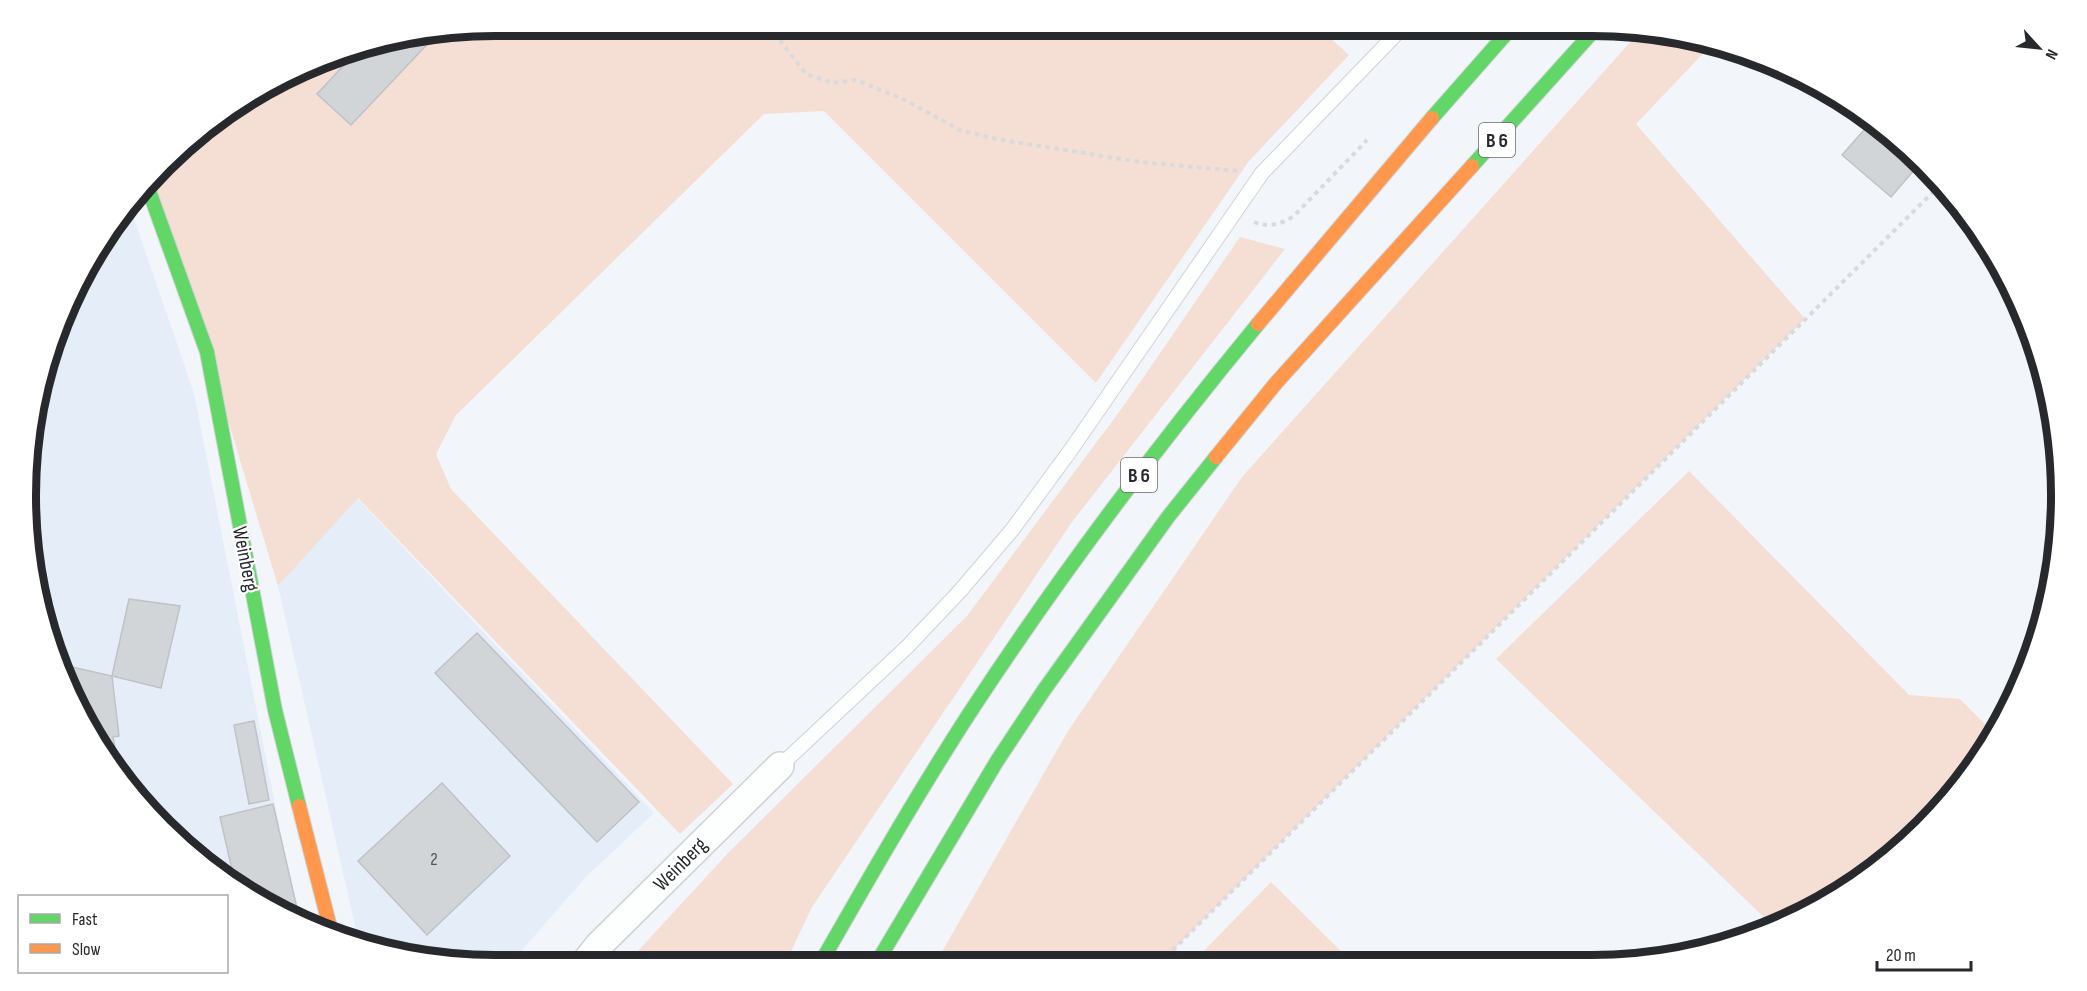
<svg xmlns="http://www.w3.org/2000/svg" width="2087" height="991" font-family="'Sofia Sans Condensed',sans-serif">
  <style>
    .built { fill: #e5edf8 }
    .green { fill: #f5ded4 }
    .building { fill: #d2d5d8; stroke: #bfc2c6; stroke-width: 1.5 }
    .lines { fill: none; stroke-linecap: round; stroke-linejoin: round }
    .lane-casing { stroke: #cfd2d6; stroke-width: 16 }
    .street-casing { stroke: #cfd2d6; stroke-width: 30 }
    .fast-casing { stroke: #cfd2d6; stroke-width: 16 }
    .slow-casing { stroke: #cfd2d6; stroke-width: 16 }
    .path { stroke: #d8dadb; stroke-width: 4; stroke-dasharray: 4.5 4.5; stroke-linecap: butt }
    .lane { stroke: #fdfefe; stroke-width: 14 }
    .street { stroke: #fdfefe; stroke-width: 27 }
    .fast { stroke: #63d668; stroke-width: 14 }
    .slow { stroke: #ff974d; stroke-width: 14 }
    .labels { text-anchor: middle; stroke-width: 4.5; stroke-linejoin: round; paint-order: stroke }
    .number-label { font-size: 18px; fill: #525458 }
    .shield { fill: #fff; stroke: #68696c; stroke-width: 1.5 }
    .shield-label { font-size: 20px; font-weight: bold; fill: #27292d }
    .street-label { font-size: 21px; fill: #27292d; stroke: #fff }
    .rim { fill: none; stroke: #27292d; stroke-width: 8 }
  </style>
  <rect width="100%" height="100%" fill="#f2f6fa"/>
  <g class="built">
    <polygon points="130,207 194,393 298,921 234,886 163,828 74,704 29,557 35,403 61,316 105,235"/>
    <polygon points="357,498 654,813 586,877 523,949 515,965 495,965 403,956 359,943 278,586"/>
  </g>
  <g class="green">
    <polygon points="496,26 1317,26 1349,55 1249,161 1096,383 824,111 764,114 456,415 436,454 451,489 733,784 680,834 358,498 278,586 224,407 149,187 209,123 344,51"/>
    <polygon points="1641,30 1684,35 1713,43 1636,124 1805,319 1160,963 935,964 1068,731 1242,477"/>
    <polygon points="1240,237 1285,249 1072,522 812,907 785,964 625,965 730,851 967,616 1125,404"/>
    <polygon points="1689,471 1909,695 1960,699 1993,732 1965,781 1878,868 1775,928 1496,659"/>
    <polygon points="1271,882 1352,962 1192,963"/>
  </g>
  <g class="building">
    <polygon points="435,36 351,125 317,94 360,48"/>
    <polygon points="1872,121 1922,161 1891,197 1842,155"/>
    <polygon points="129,599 180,606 161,688 112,676"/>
    <polygon points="477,633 639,802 597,842 435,673"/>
    <polygon points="72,667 112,676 119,736 113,737 118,765 74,704 68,685"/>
    <polygon points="254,721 269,800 249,804 234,725"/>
    <polygon points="442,783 510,856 427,935 358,861"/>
    <polygon points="273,804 300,921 236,887 220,817"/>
  </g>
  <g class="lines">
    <defs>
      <polyline id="lane" points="780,766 907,647 960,591 1012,530 1070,451 1262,173 1404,26"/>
      <polyline id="street" points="583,965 598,946 780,766"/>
      <g id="fast">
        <polyline points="1432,118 1513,26"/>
        <polyline points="1472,166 1598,26"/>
        <polyline points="148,188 207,352 275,710 299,806"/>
        <path d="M820,964C868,880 916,796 969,714C1057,579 1155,449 1258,324"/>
        <polyline points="876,964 997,761 1044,690 1168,517 1216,457"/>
      </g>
      <g id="slow">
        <polyline points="1258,324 1432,118"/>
        <polyline points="1216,457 1276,383 1472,166"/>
        <polyline points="299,806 332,935"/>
      </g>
    </defs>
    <use href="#lane" class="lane-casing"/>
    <use href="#street" class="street-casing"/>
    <use href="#fast" class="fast-casing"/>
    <use href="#slow" class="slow-casing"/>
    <g class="path">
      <polyline points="769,26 806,74 833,83 856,80 903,99 960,130 996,139 1140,162 1238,171"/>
      <path d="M1254,222C1269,228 1281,224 1294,216L1367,140"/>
      <polyline points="1160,963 1941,184"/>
    </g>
    <use href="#lane" class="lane"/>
    <use href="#street" class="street"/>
    <use href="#fast" class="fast"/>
    <use href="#slow" class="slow"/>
  </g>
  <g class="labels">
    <g class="number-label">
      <text x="434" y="865">2</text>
    </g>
    <g class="shield">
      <rect x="1479" y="123" width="36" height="34" rx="4.5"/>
      <rect x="1121" y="458" width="36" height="34" rx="4.5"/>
    </g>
    <g class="shield-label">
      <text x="1497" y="147">B 6</text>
      <text x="1139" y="482">B 6</text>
    </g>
    <g class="street-label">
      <text transform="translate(246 559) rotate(79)" y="7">Weinberg</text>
      <text transform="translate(680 864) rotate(-45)" y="7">Weinberg</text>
    </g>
  </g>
  <path d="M0 0H2087V991H0ZM495 36H1592A459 459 0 0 1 2051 495V496A459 459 0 0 1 1592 955H495A459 459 0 0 1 36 496V495A459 459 0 0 1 495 36Z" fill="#fff" fill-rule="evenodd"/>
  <path class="rim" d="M495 36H1592A459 459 0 0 1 2051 495V496A459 459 0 0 1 1592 955H495A459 459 0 0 1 36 496V495A459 459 0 0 1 495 36Z"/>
  <rect x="18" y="895" width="210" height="78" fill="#ffffff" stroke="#a9a9ab" stroke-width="1.5"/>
  <rect x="30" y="914" width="30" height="9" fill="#63d668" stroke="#a9a9ab" stroke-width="1.5"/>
  <text x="72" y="925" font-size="18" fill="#27292d">Fast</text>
  <rect x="30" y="944" width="30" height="9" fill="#ff974d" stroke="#a9a9ab" stroke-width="1.5"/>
  <text x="72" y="955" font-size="18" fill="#27292d">Slow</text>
  <g transform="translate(2039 48) rotate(117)" stroke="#ffffff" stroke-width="4.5" paint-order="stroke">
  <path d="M0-4.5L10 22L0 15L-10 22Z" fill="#27292d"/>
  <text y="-9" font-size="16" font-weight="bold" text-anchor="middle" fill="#27292d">N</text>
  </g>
  <path d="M1877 961v9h94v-9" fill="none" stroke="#27292d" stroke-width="3"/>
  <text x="1886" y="961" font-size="18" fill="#27292d" stroke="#ffffff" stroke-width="4.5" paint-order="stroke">20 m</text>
</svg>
